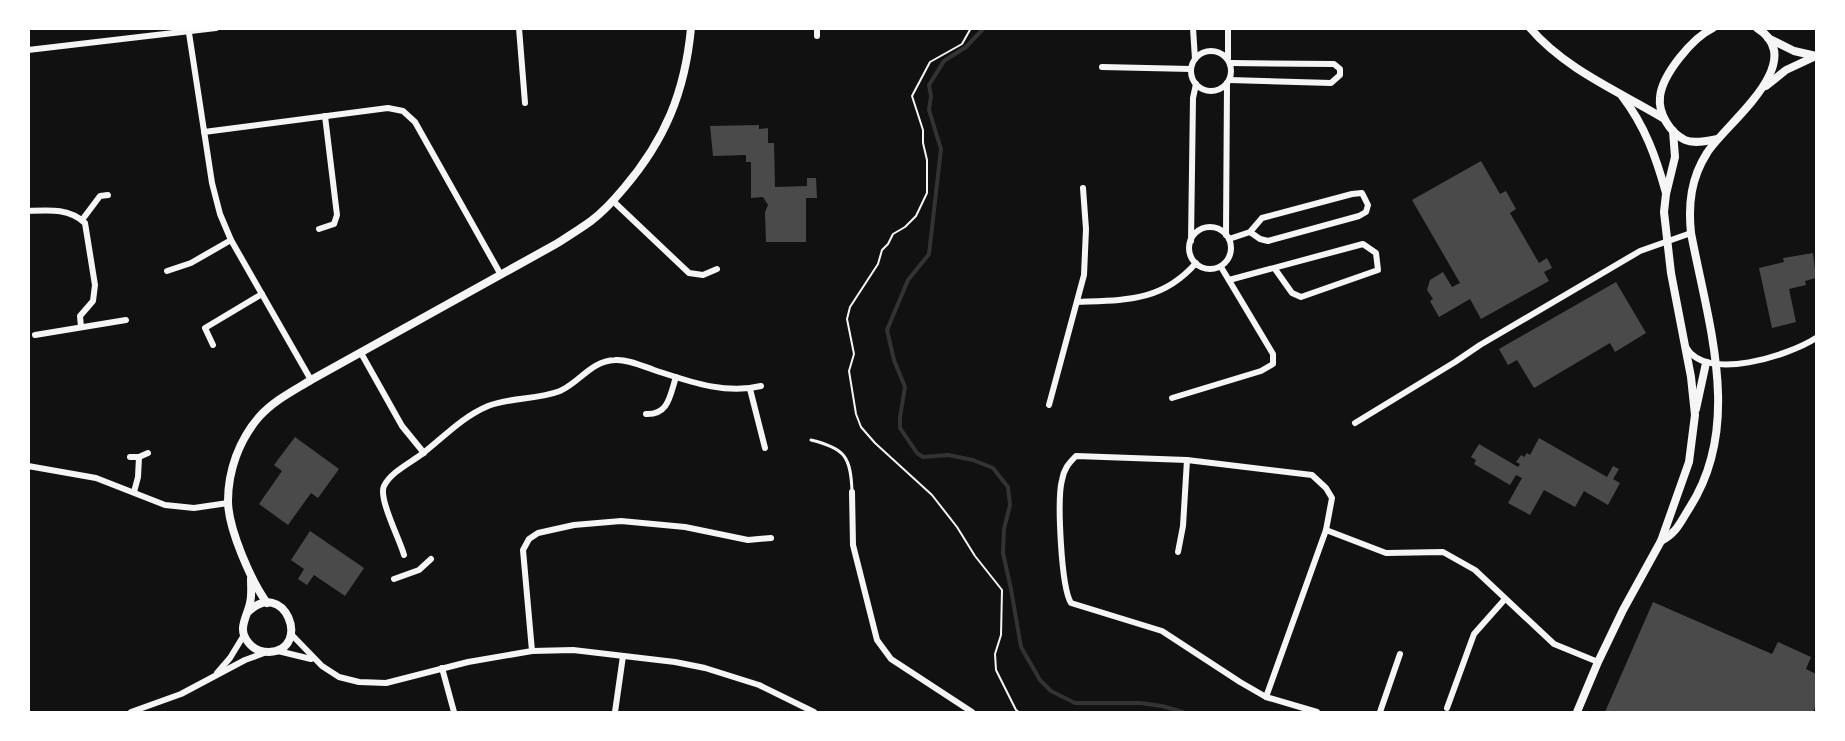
<svg xmlns="http://www.w3.org/2000/svg" width="1845" height="741" font-family="Poppins,sans-serif">
  <style>
    .lines { fill: none; stroke-linecap: round; stroke-linejoin: round }
    .stream { stroke: #333; stroke-width: 4 }
    .building { fill: #4a4a4a }
    .path { stroke: #f5f5f5; stroke-width: 2 }
    .service { stroke: #f5f5f5; stroke-width: 3 }
    .minor { stroke: #f5f5f5; stroke-width: 6 }
    .tertiary { stroke: #f5f5f5; stroke-width: 8 }
  </style>
  <rect width="100%" height="100%" fill="#111"/>
  <g class="lines">
    <polyline class="stream" points="984,28 966,47 944,61 929,85 931,96 929,110 941,149 929,254 908,280 887,330 894,360 905,387 900,417 900,428 917,453 923,457 948,455 973,460 993,468 1008,487 1010,505 1004,529 1003,553 1011,589 1021,647 1040,680 1051,691 1075,703 1140,703 1162,706 1183,712"/>
  </g>
  <g class="building">
    <polygon points="759,125 759,129 768,128 768,143 774,143 775,187 807,186 807,178 816,178 817,198 806,198 806,242 766,242 765,212 768,205 763,197 751,198 751,162 746,162 746,155 713,156 710,126"/>
    <polygon points="1481,161 1500,194 1506,191 1516,209 1510,213 1539,263 1547,258 1552,268 1544,272 1549,281 1481,319 1470,299 1439,317 1430,301 1433,299 1427,290 1430,280 1443,272 1452,287 1460,283 1412,200"/>
    <polygon points="1813,253 1816,278 1805,281 1806,285 1789,289 1796,322 1772,328 1759,268 1784,262 1783,258"/>
    <polygon points="1616,282 1646,333 1615,352 1610,343 1534,388 1517,360 1508,365 1499,349"/>
    <polygon points="295,437 339,469 318,498 311,493 288,525 259,504 282,471 274,465"/>
    <polygon points="1539,438 1607,477 1613,466 1619,469 1613,479 1620,483 1608,505 1584,491 1575,507 1544,490 1530,515 1508,503 1522,478 1516,475 1510,485 1474,464 1476,460 1471,457 1479,444 1518,467 1520,464 1516,462 1521,455 1524,457 1527,453 1530,455"/>
    <polygon points="310,531 364,568 345,596 314,575 307,585 298,579 304,569 291,560"/>
    <polygon points="1653,602 1772,654 1778,642 1811,657 1806,669 1816,674 1816,705 1813,712 1605,712"/>
  </g>
  <g class="lines">
    <polyline class="path" points="971,28 962,44 930,62 912,96 923,130 923,143 927,160 927,193 916,216 905,227 893,234 888,244 882,250 878,264 850,307 847,319 854,354 849,371 856,414 861,427 875,443 932,495 957,527 975,556 1002,590 1001,635 995,654 996,670 1016,710 1019,712"/>
    <path class="service" d="M811,440C845,448 851,457 852,492"/>
    <g class="minor">
      <polyline points="519,28 525,103"/>
      <polyline points="817,28 817,36"/>
      <polyline points="1193,28 1195,59"/>
      <polyline points="189,33 212,183 220,214 231,240 311,380"/>
      <polyline points="28,50 216,28"/>
      <circle cx="1211" cy="71" r="20"/>
      <polyline points="1228,58 1228,28"/>
      <polyline points="1102,67 1191,69"/>
      <polyline points="1229,80 1331,83 1340,75 1340,69 1334,64 1230,63"/>
      <polyline points="204,132 388,108 403,111 415,122 501,275"/>
      <polyline points="613,201 689,273 703,275 717,269"/>
      <path d="M28,211C49,210 69,208 85,223L95,285L93,301L80,316L81,327"/>
      <polyline points="82,220 100,196 108,195"/>
      <circle cx="1210" cy="248" r="21"/>
      <polyline points="319,229 334,224 337,215 325,116"/>
      <polyline points="1226,235 1227,83"/>
      <polyline points="1229,239 1250,232 1262,218 1352,194 1362,193 1368,205 1366,212 1359,216 1268,241 1260,239 1250,232"/>
      <polyline points="1191,241 1193,98 1196,84"/>
      <polyline points="167,271 191,263 231,240"/>
      <polyline points="1229,280 1363,244 1376,253 1378,270 1301,297 1292,293 1275,269"/>
      <path d="M1077,302C1125,300 1162,302 1196,263"/>
      <polyline points="35,335 126,320"/>
      <polyline points="213,345 205,328 262,294"/>
      <path d="M1686,347C1706,383 1790,355 1816,338"/>
      <polyline points="361,353 402,426 424,453"/>
      <polyline points="750,389 765,448"/>
      <polyline points="1172,398 1261,371 1273,364 1273,354 1221,267"/>
      <polyline points="1049,405 1084,275 1086,229 1083,188"/>
      <path d="M646,414C669,415 670,395 676,377"/>
      <polyline points="1355,423 1455,362 1480,345 1640,251 1691,233"/>
      <path d="M1076,456L1187,460L1312,475L1326,488L1332,498L1326,530L1266,697L1240,682L1162,631L1071,603C1061,587 1057,499 1062,480C1064,469 1068,464 1076,456Z"/>
      <polyline points="130,457 139,457"/>
      <polyline points="28,466 96,478 165,505 194,508 228,503"/>
      <polyline points="134,492 138,477 139,457 148,453"/>
      <polyline points="852,492 853,545 877,640 891,659 972,712"/>
      <polyline points="1326,530 1386,553 1443,552 1475,570 1554,644 1598,662"/>
      <polyline points="1178,552 1183,526 1187,460"/>
      <path d="M404,555C400,540 378,498 384,486C391,472 410,463 422,454C444,437 462,417 488,406C511,397 537,400 560,391C580,382 591,361 615,360C628,359 642,366 654,370C688,381 725,395 761,386"/>
      <polyline points="394,579 419,570 431,559"/>
      <polyline points="291,634 322,666 339,677 359,682 386,683 468,662 532,651 573,650 675,662 705,668 759,685 814,712"/>
      <polyline points="278,651 311,659"/>
      <polyline points="532,651 523,550 529,539 538,533 574,525 621,521 685,527 748,540 771,538"/>
      <polyline points="442,668 454,712"/>
      <polyline points="217,673 230,658 244,635"/>
      <polyline points="1266,697 1317,712"/>
      <polyline points="1447,708 1474,634 1505,599"/>
      <polyline points="131,712 181,694 245,660 264,653"/>
      <polyline points="615,712 623,656"/>
      <polyline points="1380,712 1400,654"/>
    </g>
    <g class="tertiary">
      <path d="M1530,28C1565,69 1618,91 1663,118"/>
      <path d="M1713,28C1692,38 1662,75 1660,97C1658,113 1670,133 1685,140C1694,144 1707,141 1717,139"/>
      <polyline points="1768,38 1794,51 1816,56"/>
      <polyline points="1766,86 1786,70 1816,56"/>
      <path d="M1622,96C1645,126 1656,157 1666,193"/>
      <polyline points="1696,409 1706,363"/>
      <path d="M1661,541C1677,533 1681,521 1690,507C1743,424 1708,323 1691,233C1688,204 1691,178 1707,153C1724,125 1811,62 1757,28"/>
      <path d="M267,603C251,581 228,528 228,501C228,471 239,440 259,417C273,401 293,391 311,380L556,244C567,237 580,229 591,221C603,212 614,200 624,188C665,140 685,92 691,28"/>
      <path d="M247,613C284,575 313,650 269,652C261,652 253,649 248,642C237,629 247,617 250,603C252,595 251,587 251,579"/>
      <polyline points="1577,712 1598,662 1623,610 1661,541 1689,462 1695,415 1691,377 1671,273 1664,212 1666,194 1675,157 1673,131"/>
    </g>
  </g>
  <rect width="1845" height="741" fill="none" stroke="#ffffff" stroke-width="60"/>
</svg>
